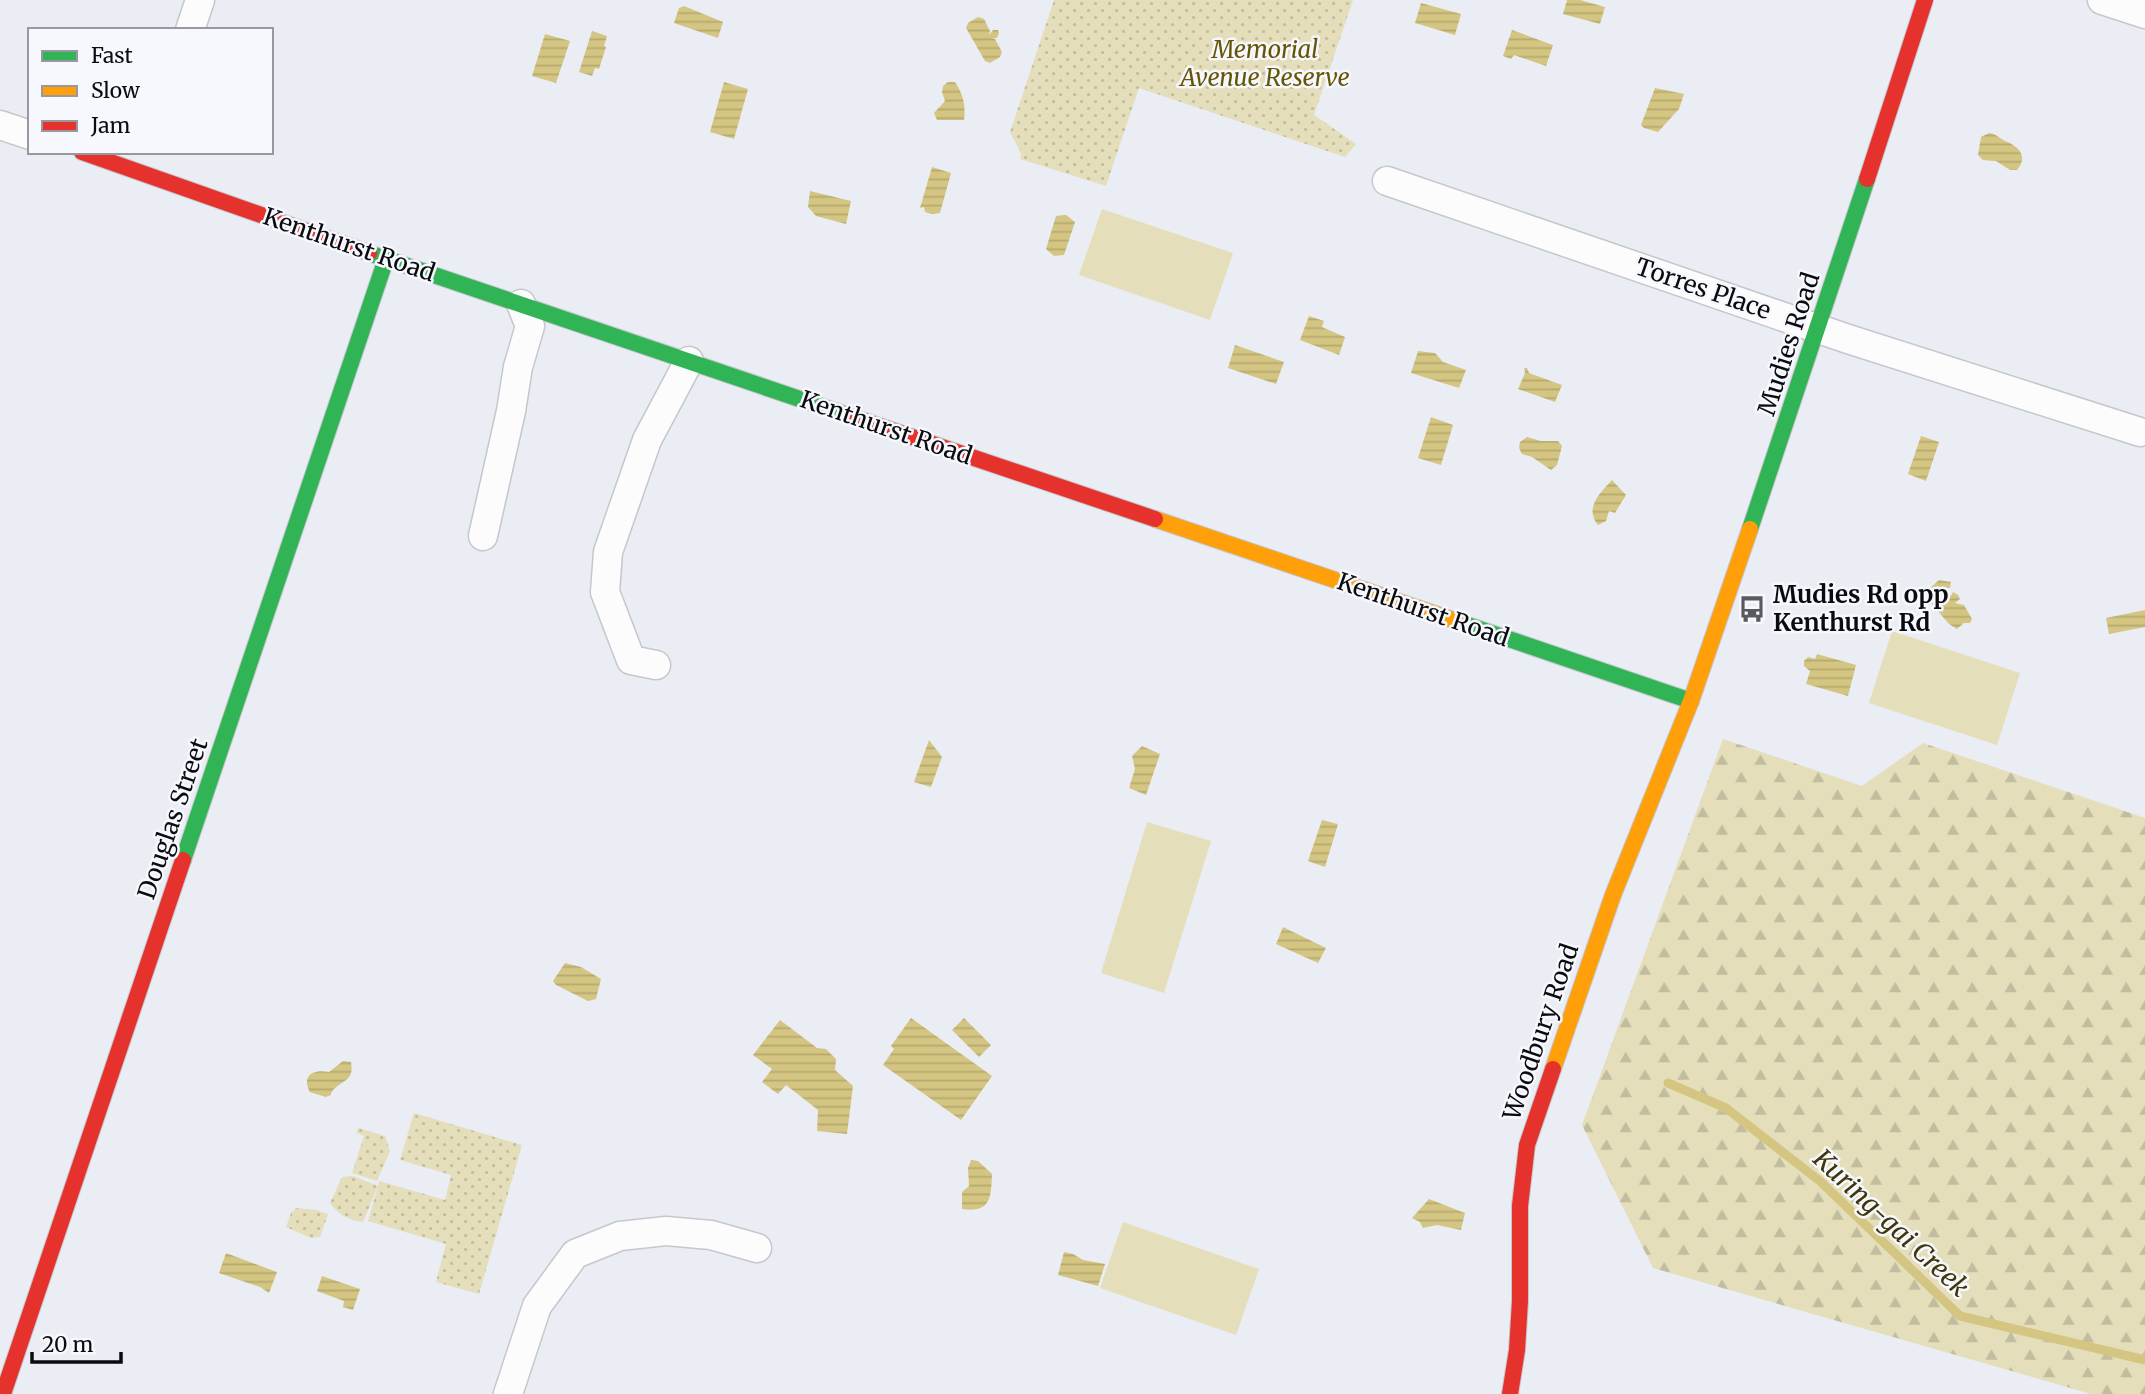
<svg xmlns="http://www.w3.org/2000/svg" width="2145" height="1394" font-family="Merriweather,serif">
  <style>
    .grass { fill: url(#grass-dots) }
    .forest { fill: url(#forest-firs) }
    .pitch { fill: #e4deba }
    .water { fill: url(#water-rules) }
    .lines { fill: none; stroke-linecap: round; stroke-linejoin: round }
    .stream { stroke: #d4c682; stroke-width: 9 }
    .street-casing { stroke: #c6c7cd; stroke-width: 31 }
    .fast-casing { stroke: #c6c7cd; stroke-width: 18 }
    .slow-casing { stroke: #c6c7cd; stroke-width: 18 }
    .jam-casing { stroke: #c6c7cd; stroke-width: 18 }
    .street { stroke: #fcfcfd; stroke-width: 28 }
    .fast { stroke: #30b455; stroke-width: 16 }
    .slow { stroke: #ff9f0a; stroke-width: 16 }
    .jam { stroke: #e5322d; stroke-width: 16 }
    .labels { text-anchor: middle; stroke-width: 5; stroke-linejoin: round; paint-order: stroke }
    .park-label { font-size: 24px; font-style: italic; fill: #655605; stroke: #f7f8fd }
    .street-label { font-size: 24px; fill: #0a0b0f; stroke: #f7f8fd }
    .poi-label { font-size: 24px; font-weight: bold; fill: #0a0b0f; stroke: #f7f8fd; text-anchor: start }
    .water-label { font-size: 26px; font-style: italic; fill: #3f370b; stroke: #f7f8fd }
  </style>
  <defs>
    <pattern id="grass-dots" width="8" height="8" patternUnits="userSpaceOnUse" patternTransform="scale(1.75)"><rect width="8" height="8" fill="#e4deba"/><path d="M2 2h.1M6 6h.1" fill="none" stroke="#c2bd9f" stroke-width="1.8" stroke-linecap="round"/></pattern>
    <pattern id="forest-firs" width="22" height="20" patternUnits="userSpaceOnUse" patternTransform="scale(1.75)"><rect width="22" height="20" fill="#e4deba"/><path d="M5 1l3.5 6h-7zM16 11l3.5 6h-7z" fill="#c2bd9f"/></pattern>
    <pattern id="water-rules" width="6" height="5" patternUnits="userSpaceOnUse" patternTransform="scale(1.75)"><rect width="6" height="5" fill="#d4c682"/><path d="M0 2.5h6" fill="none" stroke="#b5a96f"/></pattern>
  </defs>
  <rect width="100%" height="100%" fill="#eaedf4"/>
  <g class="grass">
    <polygon points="1054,0 1353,0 1314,115 1356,144 1345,157 1139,88 1106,186 1020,159 1021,153 1010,132"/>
    <path d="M414,1113L522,1145L479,1294L436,1282L446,1244L368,1221L378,1186L363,1222C348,1220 340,1216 330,1203L342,1177L353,1176L378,1186L379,1181L445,1200L451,1175L400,1160Z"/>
    <polygon points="359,1128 385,1136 390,1151 377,1181 352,1173 364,1136 356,1132"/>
    <polygon points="296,1208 316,1210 328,1214 320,1237 311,1238 286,1227 291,1213"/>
  </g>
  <polygon class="forest" points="1723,739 1862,786 1923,743 2145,818 2145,1394 2091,1394 1653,1268 1582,1125"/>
  <g class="pitch">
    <polygon points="1102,209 1233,253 1210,320 1079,275"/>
    <polygon points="1892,631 2020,673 1997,745 1869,703"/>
    <polygon points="1147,822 1211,841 1164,993 1101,973"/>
    <polygon points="1123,1222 1259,1269 1236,1335 1100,1288"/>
  </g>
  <g class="water">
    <polygon points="1567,0 1580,0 1605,7 1600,24 1563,14"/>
    <polygon points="1421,3 1461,14 1455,35 1415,23"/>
    <polygon points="684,6 723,22 718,38 674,23 679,8"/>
    <polygon points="978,17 984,19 990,31 989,35 993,30 998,30 999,33 997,38 992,38 995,39 1002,52 1000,57 990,63 985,61 966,28 968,23"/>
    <polygon points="1512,30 1553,45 1546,66 1514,55 1511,59 1503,56"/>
    <polygon points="592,31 607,36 604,46 606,47 599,69 595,68 592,76 579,72"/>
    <polygon points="545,34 570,41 556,83 532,76"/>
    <polygon points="724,82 748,89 734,139 710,132"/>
    <path d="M948,82H955C963,94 966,106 964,120H937L934,113L945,101L942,92L943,86Z"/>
    <polygon points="1655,88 1684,94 1679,109 1658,132 1644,128 1641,125"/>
    <path d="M1989,133C1997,134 1999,138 2005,141C2018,146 2029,156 2017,170H2010L1996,161L1983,160L1978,155L1981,137Z"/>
    <polygon points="932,167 951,173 940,213 932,214 925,212 924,207 920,208"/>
    <polygon points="810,191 851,201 846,224 816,216 808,207"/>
    <polygon points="1066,215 1075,222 1064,255 1054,256 1046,249 1056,216"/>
    <polygon points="1309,316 1324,321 1322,327 1345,337 1339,355 1300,340"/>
    <polygon points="1235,345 1284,362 1276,384 1228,368"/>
    <polygon points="1418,351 1435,353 1443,362 1466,370 1459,388 1411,373"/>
    <polygon points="1524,368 1527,368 1529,373 1562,385 1555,402 1518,389 1525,373"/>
    <polygon points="1431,417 1453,425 1441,465 1418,458"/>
    <polygon points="1921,436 1939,442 1926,481 1908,474"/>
    <polygon points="1527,437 1541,441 1558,441 1562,446 1557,465 1551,470 1532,457 1522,454 1519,448 1520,442"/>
    <path d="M1612,480L1626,495L1615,513L1609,511L1606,521L1598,525C1584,508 1600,493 1612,480Z"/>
    <polygon points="1939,580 1951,582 1950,588 1946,588 1951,596 1953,592 1958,595 1960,599 1955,603 1964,605 1972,619 1970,623 1964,623 1957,629 1949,624 1923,594"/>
    <polygon points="2145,610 2145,627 2109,634 2106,618"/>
    <polygon points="1817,654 1856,665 1848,696 1806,684 1810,671 1804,666 1804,661 1808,657 1815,659"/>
    <polygon points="929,740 942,757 931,787 914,782"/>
    <polygon points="1142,746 1160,754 1146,795 1129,788 1135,769 1132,756"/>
    <polygon points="1322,820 1338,824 1325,867 1308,861"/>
    <polygon points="1283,927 1326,948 1318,963 1276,944"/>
    <polygon points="565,963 581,967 601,979 596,999 588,1001 556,985 553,981"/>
    <polygon points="911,1018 992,1076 961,1120 883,1065 894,1049 891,1046"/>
    <polygon points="964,1018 991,1045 979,1057 952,1030"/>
    <polygon points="780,1020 817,1048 826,1049 836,1059 835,1070 853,1086 847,1134 817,1131 818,1110 786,1085 778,1094 762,1082 772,1069 753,1055"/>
    <path d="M343,1061L351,1062C354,1080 345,1079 334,1089C327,1097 336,1093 326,1097L310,1092C301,1075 314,1069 329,1072Z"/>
    <path d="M971,1160L978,1161L992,1174C991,1198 991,1213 962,1209V1192L969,1186L968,1168Z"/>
    <polygon points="1429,1199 1465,1213 1461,1230 1437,1225 1423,1228 1420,1222 1412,1218"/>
    <polygon points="1064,1252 1073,1254 1083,1260 1105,1264 1098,1286 1058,1275"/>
    <polygon points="226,1253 277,1272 269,1293 260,1287 219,1273"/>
    <polygon points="322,1276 360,1289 353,1310 343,1307 344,1301 317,1291"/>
  </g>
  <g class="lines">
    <polyline class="stream" points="1668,1083 1726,1108 1821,1182 1960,1316 2145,1360"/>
    <defs>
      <g id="street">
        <polyline points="2102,0 2145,14"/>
        <polyline points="190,30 200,0"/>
        <polyline points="0,125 30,135"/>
        <polyline points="1387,181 1848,339 2140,432"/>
        <polyline points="483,536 511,411 518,367 530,326 521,304"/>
        <polyline points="656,665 631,660 605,592 608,552 647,440 689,361"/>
        <polyline points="508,1394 537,1306 575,1254 620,1236 666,1231 711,1235 757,1248"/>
      </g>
      <g id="fast">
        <polyline points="369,253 847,415"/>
        <polyline points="1750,529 1867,179"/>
        <polyline points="1456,621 1691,701"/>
        <polyline points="183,860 386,259"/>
      </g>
      <g id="slow">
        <polyline points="1155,519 1456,621"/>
        <polyline points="1553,1069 1613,895 1691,701 1750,529"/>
      </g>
      <g id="jam">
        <polyline points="82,152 369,253"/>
        <polyline points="1867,179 1925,0"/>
        <polyline points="847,415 1155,519"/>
        <polyline points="3,1394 183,860"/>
        <polyline points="1510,1394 1517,1350 1520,1301 1520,1206 1527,1145 1553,1069"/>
      </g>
    </defs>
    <use href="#street" class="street-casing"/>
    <use href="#fast" class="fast-casing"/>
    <use href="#slow" class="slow-casing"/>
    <use href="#jam" class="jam-casing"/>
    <use href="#street" class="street"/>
    <use href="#fast" class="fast"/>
    <use href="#slow" class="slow"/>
    <use href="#jam" class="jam"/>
  </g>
  <defs>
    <symbol id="bus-bare" viewBox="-9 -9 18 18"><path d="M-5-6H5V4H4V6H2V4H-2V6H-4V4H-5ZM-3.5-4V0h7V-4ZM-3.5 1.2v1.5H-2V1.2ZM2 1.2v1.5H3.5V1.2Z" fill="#585a5f" stroke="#f7f8fd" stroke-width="2.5" paint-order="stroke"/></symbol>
  </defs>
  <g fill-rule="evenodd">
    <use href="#bus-bare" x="1733" y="590" width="38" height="38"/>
  </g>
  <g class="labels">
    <g class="park-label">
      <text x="1265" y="58">Memorial<tspan x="1265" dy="28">Avenue Reserve</tspan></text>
    </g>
    <g class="street-label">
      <text transform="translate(349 245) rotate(19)" y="8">Kenthurst Road</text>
      <text transform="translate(1703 289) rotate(19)" y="8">Torres Place</text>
      <text transform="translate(1789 344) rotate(-72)" y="8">Mudies Road</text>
      <text transform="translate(886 428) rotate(19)" y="8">Kenthurst Road</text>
      <text transform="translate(1423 610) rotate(19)" y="8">Kenthurst Road</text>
      <text transform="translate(173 819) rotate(-71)" y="8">Douglas Street</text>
      <text transform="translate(1541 1032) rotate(-71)" y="8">Woodbury Road</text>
    </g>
    <g class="poi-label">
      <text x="1773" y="603">Mudies Rd opp<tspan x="1773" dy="28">Kenthurst Rd</tspan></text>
    </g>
    <g class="water-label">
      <text transform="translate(1891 1223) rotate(43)" y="9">Kuring-gai Creek</text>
    </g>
  </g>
  <rect x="28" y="28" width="245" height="126" fill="#f7f8fd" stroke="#98999e" stroke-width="2"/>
  <rect x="42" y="51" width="35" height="10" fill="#30b455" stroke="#98999e" stroke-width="2"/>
  <text x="91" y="63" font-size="21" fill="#0a0b0f">Fast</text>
  <rect x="42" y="86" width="35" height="10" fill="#ff9f0a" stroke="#98999e" stroke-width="2"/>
  <text x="91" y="98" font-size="21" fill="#0a0b0f">Slow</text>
  <rect x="42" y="121" width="35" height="10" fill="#e5322d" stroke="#98999e" stroke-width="2"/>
  <text x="91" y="133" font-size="21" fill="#0a0b0f">Jam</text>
  <path d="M32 1352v10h89v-10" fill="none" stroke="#0a0b0f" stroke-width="3.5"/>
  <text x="42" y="1352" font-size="21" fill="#0a0b0f" stroke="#f7f8fd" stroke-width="5" paint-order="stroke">20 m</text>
</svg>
